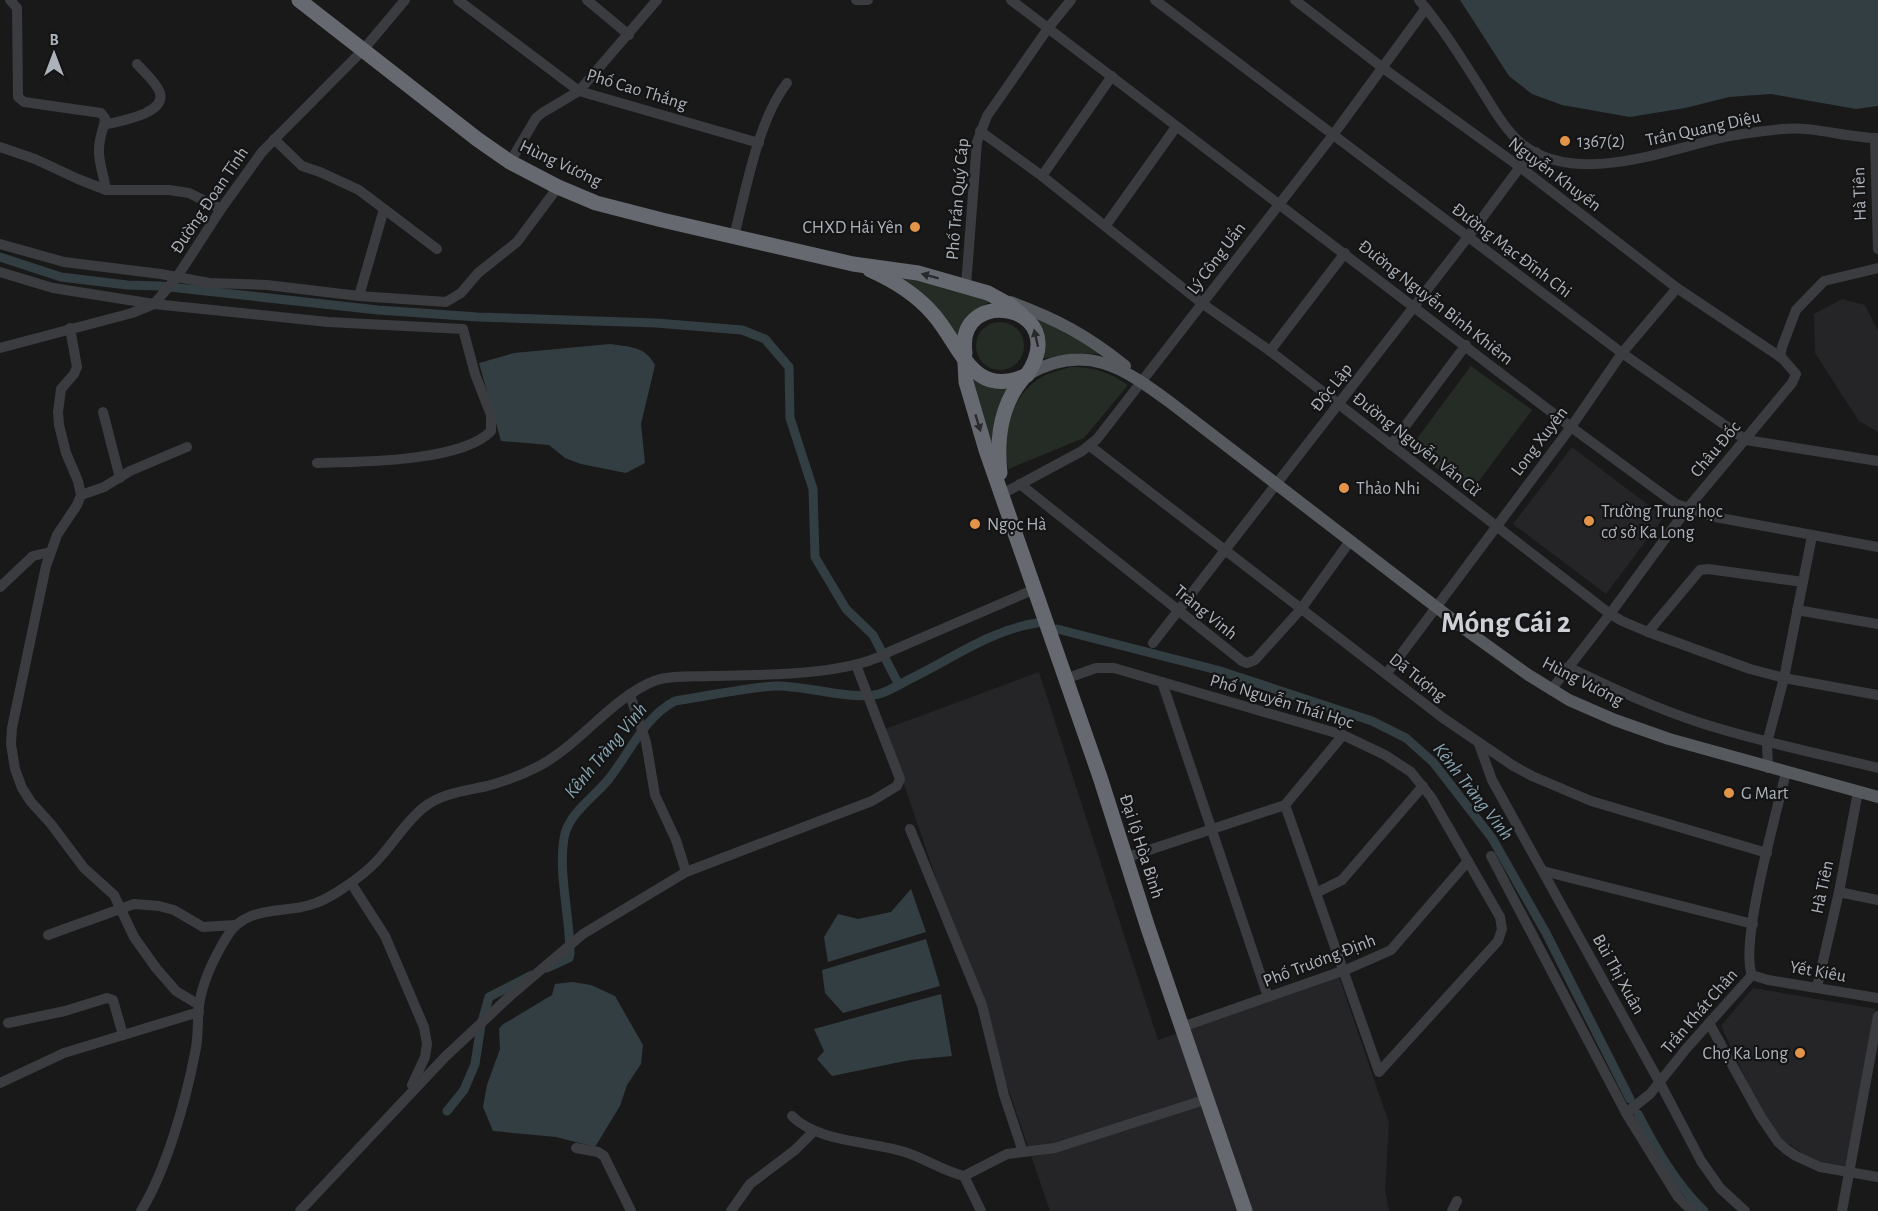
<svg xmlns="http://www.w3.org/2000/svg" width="1878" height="1211" font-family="'Alegreya Sans',sans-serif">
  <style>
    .built { fill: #252527 }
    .green { fill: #252c25 }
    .water { fill: #333e42 }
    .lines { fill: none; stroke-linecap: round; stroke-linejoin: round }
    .canal { stroke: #333e42; stroke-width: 9 }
    .minor { stroke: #3a3c3f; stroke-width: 10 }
    .major { stroke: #56595e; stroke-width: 12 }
    .highway { stroke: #666a70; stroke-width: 15 }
    .oneway { fill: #282a2c }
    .poi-dot { fill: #e29449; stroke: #141415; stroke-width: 2 }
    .labels { text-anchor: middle; stroke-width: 4.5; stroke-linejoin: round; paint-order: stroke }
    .street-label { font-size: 18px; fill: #acb2b9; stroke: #141415 }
    .poi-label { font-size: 18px; fill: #acb2b9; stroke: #141415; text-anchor: start }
    .water-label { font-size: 20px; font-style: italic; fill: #87a4b0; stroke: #141415 }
    .town-label { font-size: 30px; font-weight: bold; fill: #cdd0d5; stroke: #141415 }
  </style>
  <rect width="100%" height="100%" fill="#19191a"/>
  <g class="built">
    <polygon points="1842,299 1865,305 1878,331 1878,432 1859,421 1815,353 1814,314"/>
    <polygon points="1572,447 1664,517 1606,594 1513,524"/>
    <polygon points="1039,672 1158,1040 1339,977 1389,1123 1385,1191 1389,1211 1050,1211 885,729"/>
    <polygon points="1753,988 1876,1009 1845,1166 1824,1163 1803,1154 1783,1140 1766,1118 1747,1081 1721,1026"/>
  </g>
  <g class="green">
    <polygon points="898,275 992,300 978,309 957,336 898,277"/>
    <polygon points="1035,318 1068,333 1100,354 1078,353 1040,359 1041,335"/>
    <circle cx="1000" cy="346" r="24"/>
    <polygon points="1471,366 1532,410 1470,493 1410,448"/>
    <path d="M1071,367C1094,367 1109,372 1128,385L1084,438L1008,469C1001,436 1010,397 1040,378C1050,372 1061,370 1071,367Z"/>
    <polygon points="970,378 982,384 1008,388 993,450"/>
  </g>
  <g class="water">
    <polygon points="1460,0 1878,0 1878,106 1856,109 1771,94 1729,97 1685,108 1630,117 1562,105 1532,94 1509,76"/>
    <path d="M610,344C630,347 645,346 655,365L641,424L645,463L626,473L581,464L565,458L549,445L501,441L479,363L514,353Z"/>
    <polygon points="911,889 926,932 828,962 824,937 838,914 858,919 891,912"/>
    <polygon points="926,939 940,986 843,1013 825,993 822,970"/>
    <polygon points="572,982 591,985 615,996 643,1045 641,1064 627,1085 620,1106 595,1147 556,1137 493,1131 483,1107 487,1085 500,1049 499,1029 502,1025 552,995 555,984"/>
    <polygon points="941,994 952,1056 910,1060 832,1076 817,1059 824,1051 814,1029"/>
  </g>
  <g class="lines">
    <g class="canal">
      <polyline points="0,257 61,277 127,285 160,286 378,310 478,317 656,323 742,330 765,339 789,367 790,418 813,489 815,557 846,609 873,635 899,685"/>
      <polyline points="1057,629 1217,670 1372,721 1406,738 1433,762 1492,838 1546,933 1630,1099"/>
      <path d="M547,968L569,958L570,953C570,917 558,873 564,838C568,814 593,798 608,780C629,754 644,717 675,701C708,696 742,688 775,686C805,685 853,701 879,694C889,691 899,685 908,680C950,660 990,630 1037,623"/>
      <polyline points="447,1111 464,1090 475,1064 481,1025 489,997 532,975"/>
      <path d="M1638,1114C1656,1149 1676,1184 1704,1211"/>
    </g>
    <g class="minor">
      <polyline points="10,0 17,8 18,97 24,102 101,113 105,118 104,125"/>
      <polyline points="458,0 579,91 759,143"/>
      <polyline points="587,0 629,35"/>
      <polyline points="856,0 868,0"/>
      <polyline points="1011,0 1571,427 1676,504 1715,517 1878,547"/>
      <polyline points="1155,0 1622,353 1746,440 1878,461"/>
      <polyline points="1295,0 1383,68 1520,167 1677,288 1782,358 1796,374 1792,383 1687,509 1610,614 1551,690"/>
      <path d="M1419,0C1443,28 1462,59 1481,89C1493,108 1505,130 1522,144C1574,185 1659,153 1716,139C1738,134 1761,131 1783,129C1815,126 1846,138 1878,138"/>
      <polyline points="980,131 1042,176 1203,304 1270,351 1610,614 1622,621 1648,632 1750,669 1784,678 1878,695"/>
      <polyline points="1875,138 1878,249"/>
      <polyline points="274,139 302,166 320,172 359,190 437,249"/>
      <polyline points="0,147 35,159 78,179 106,190 169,190 189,193 221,209"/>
      <polyline points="510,162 536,118 542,113 579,91 657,0"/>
      <polyline points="1042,176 1112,76"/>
      <path d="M106,190C101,161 94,155 104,125C119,121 166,114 160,93C157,83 144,72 137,64"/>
      <polyline points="1106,225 1176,127"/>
      <path d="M734,236C746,190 758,120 787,83"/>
      <polyline points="0,244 64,262 161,274 209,283 267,285 359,296 446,302 461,293 478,273 517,242 558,187"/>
      <path d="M0,272L53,288L154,304L328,322L463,329L475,374L491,415V431C462,462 358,462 317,463"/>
      <polyline points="966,286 977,142 987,116 1049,27 1071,0"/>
      <polyline points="359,296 384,209"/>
      <polyline points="70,328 77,367 74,374 61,389 58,412 59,425 66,453 78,481 81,495 77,505 57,535 46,566 12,728 11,744 15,769 22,788 31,802 51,824 84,868 114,895 134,937 156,968 176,991 199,1005"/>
      <polyline points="0,348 132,313 154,304 177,277 221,209 262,152 363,50 405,0"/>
      <polyline points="1270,351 1345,253"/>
      <polyline points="1780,357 1782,347 1796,310 1824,281 1878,268"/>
      <polyline points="103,412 120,478"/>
      <polyline points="1391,445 1466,345"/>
      <polyline points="1090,446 1443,718 1512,765 1532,776 1591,801 1767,853"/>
      <polyline points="1020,484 1242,661 1247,663 1255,660 1301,609 1350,541"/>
      <polyline points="1002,494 1082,451 1097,439 1333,135 1426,8"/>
      <polyline points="81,495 104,487 130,471 187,447"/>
      <polyline points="0,587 33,556 50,552"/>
      <polyline points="1797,610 1878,624"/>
      <polyline points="1648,632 1700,570 1708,569 1803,582"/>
      <polyline points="1153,643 1468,237 1520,167 1536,152"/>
      <path d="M1568,667C1612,688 1657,709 1704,724C1761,742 1820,754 1878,768"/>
      <polyline points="1387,673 1571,427 1622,353 1677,288"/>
      <polyline points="1065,679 1096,668 1114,668 1343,735 1385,755 1411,772 1431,797 1500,917 1502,929 1498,941 1379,1072 1285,805"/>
      <polyline points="1162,682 1268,997"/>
      <polyline points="630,695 646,742 655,795 676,840 686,872"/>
      <polyline points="1479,744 1492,780 1660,1083 1701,1161 1720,1188 1745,1211"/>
      <polyline points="1768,768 1767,743 1784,678 1812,536"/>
      <polyline points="910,829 982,1005 1004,1095 1023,1152"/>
      <polyline points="1491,856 1626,1113 1678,1197 1692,1211"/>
      <polyline points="1125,858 1285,805 1343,735"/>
      <polyline points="1543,871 1753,924"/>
      <polyline points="351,883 385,936 424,1027 427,1044 425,1057 412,1085"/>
      <polyline points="1839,892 1878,900"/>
      <polyline points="1316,893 1342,880 1423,786"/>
      <polyline points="48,935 134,904 159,906 174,910 203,927 235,925"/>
      <path d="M1752,975C1739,943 1777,812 1786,772"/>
      <polyline points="1752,975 1768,980 1878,998"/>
      <polyline points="1817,987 1839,892 1858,792"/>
      <polyline points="8,1023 65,1011 107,998 113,1000 123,1035"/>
      <polyline points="1709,1023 1761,1117 1778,1142 1787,1150 1796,1156 1820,1167 1878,1177"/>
      <polyline points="1182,1027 1348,969 1391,950 1468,861"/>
      <polyline points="0,1083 64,1053 199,1012"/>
      <polyline points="1626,1113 1650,1094 1686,1049 1752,975"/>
      <path d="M792,1116C817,1142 870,1141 905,1152C926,1159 943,1171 964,1176L1007,1154L1055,1148L1207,1099"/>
      <polyline points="576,1148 598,1152 604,1156 631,1211"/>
      <polyline points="964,1176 981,1211"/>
      <path d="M141,1211C166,1171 186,1100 195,1053C199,1037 197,1021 199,1006C202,982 214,958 226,938C245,905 279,914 310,905C321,902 333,895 342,889C357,879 371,869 382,855C396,839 407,821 423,808C442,793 465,791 487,786C506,781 524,774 541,765C581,743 612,698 654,681C671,675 693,677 711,676C760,675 850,676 891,651L1035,589"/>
      <polyline points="300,1211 445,1057 510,996 583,934 686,872 872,801 897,786 900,779 856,665"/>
      <polyline points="731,1211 750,1184 795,1150 814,1131"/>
      <polyline points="1452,1211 1457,1201"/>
      <polyline points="1842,1211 1878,1016"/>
    </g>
    <g class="major">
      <path d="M1010,302C1056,319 1087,335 1125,366"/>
      <path d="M1027,375C1085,341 1124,368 1171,403L1470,633L1527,674L1569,700L1615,720L1669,739L1878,797"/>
    </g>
    <g class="highway">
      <polyline points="299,0 477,139 510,162 558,187 596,203 662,220 853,264 918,273 988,293 1010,305 1022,315"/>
      <path d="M870,270C895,281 917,295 934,315C962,348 973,400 1027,375C1074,304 955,284 965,353"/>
      <polyline points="964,345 966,382 986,450 1100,777 1148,928 1245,1211"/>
      <path d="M1000,473C996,437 1001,402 1026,375"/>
    </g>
  </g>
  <defs><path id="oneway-solid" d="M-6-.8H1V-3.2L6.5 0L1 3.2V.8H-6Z" transform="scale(1.5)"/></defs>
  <g class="oneway">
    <use href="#oneway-solid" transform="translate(930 276) rotate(-165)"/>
    <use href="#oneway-solid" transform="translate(1036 338) rotate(-103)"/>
    <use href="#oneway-solid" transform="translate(978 423) rotate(73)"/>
  </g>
  <g class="poi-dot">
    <circle cx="1565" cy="141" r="6"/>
    <circle cx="915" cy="227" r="6"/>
    <circle cx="1344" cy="488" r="6"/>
    <circle cx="1589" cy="521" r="6"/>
    <circle cx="975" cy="524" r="6"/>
    <circle cx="1729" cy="793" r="6"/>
    <circle cx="1800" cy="1053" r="6"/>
  </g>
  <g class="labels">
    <g class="street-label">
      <text transform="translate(637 89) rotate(17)" y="6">Phố Cao Thắng</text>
      <text transform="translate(1703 128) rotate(-12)" y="6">Trần Quang Diệu</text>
      <text transform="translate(561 163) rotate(25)" y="6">Hùng Vương</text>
      <text transform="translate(1555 174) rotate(37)" y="6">Nguyễn Khuyến</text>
      <text transform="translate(1859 194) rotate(-92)" y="6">Hà Tiên</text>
      <text transform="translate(957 199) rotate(-85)" y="6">Phố Trần Quý Cáp</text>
      <text transform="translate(209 200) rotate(-56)" y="6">Đường Đoan Tĩnh</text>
      <text transform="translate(1512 250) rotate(37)" y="6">Đường Mạc Đĩnh Chi</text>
      <text transform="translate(1216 258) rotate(-53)" y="6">Lý Công Uẩn</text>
      <text transform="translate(1436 302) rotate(38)" y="6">Đường Nguyễn Bỉnh Khiêm</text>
      <text transform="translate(1331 387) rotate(-52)" y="6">Độc Lập</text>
      <text transform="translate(1539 441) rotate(-53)" y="6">Long Xuyên</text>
      <text transform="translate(1417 444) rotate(38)" y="6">Đường Nguyễn Văn Cừ</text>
      <text transform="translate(1715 449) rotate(-50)" y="6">Châu Đốc</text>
      <text transform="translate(1206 612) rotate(39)" y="6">Tràng Vinh</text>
      <text transform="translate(1418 677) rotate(38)" y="6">Dã Tượng</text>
      <text transform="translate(1583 681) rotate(27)" y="6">Hùng Vương</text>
      <text transform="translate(1282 701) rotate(17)" y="6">Phố Nguyễn Thái Học</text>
      <text transform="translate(1142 846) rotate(72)" y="6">Đại lộ Hòa Bình</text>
      <text transform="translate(1822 887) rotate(-78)" y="6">Hà Tiên</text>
      <text transform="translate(1319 960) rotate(-21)" y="6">Phố Trương Định</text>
      <text transform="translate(1818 971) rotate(10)" y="6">Yết Kiêu</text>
      <text transform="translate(1619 974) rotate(61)" y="6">Bùi Thị Xuân</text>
      <text transform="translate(1699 1011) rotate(-49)" y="6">Trần Khát Chân</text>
    </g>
    <g class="poi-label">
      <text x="1577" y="147">1367(2)</text>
      <text x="903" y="233" text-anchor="end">CHXD Hải Yên</text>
      <text x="1356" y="494">Thảo Nhi</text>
      <text x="1601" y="517">Trường Trung học<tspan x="1601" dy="21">cơ sở Ka Long</tspan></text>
      <text x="987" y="530">Ngọc Hà</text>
      <text x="1741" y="799">G Mart</text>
      <text x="1788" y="1059" text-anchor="end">Chợ Ka Long</text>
    </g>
    <g class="water-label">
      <text transform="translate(605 750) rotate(-50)" y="7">Kênh Tràng Vinh</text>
      <text transform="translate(1474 791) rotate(52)" y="7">Kênh Tràng Vinh</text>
    </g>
    <g class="town-label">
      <text x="1506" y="632">Móng Cái 2</text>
    </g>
  </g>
  <g transform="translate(54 54)" stroke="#141415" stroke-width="4.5" paint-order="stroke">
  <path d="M0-4.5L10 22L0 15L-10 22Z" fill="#acb2b9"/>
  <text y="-9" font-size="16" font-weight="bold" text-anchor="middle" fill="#acb2b9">B</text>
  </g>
</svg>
